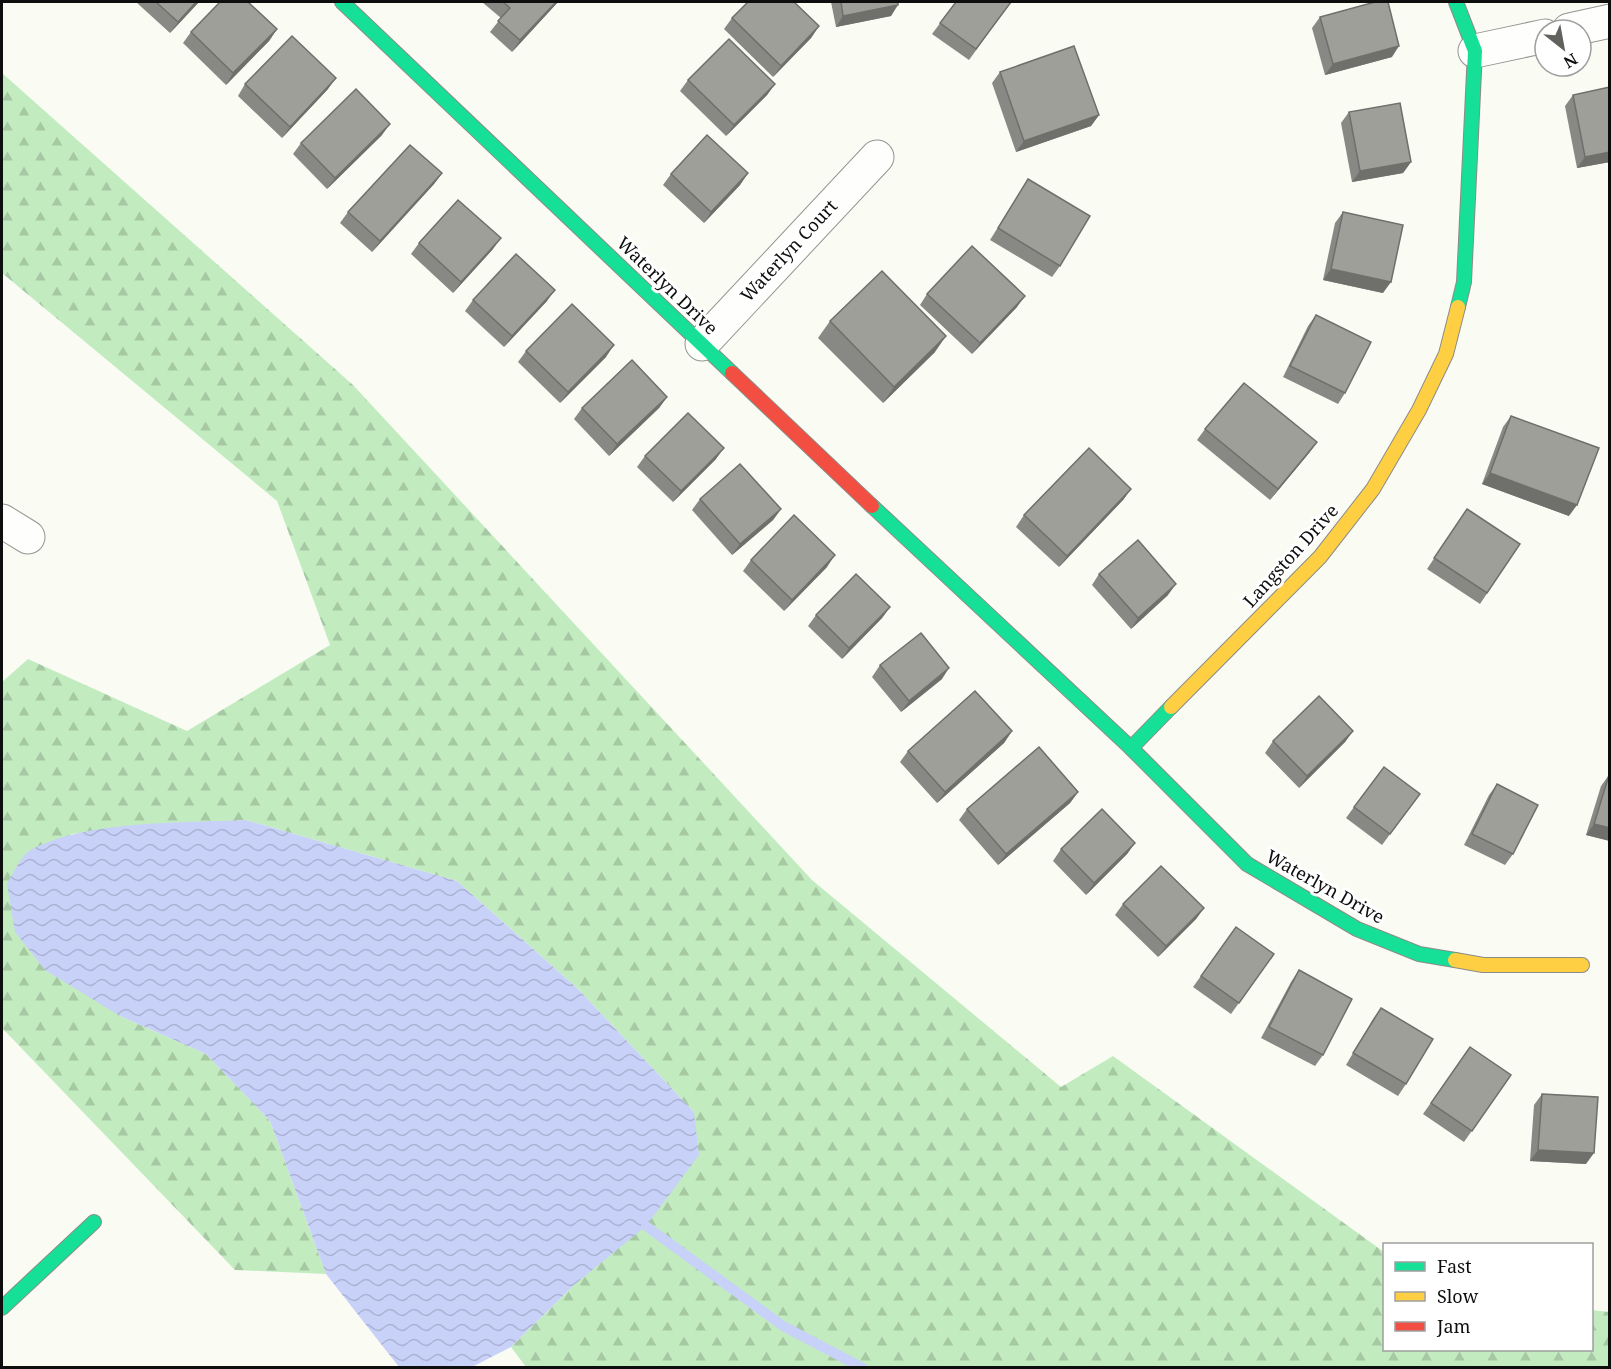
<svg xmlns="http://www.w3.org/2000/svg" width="1611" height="1369" font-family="'Noto Serif',serif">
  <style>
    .forest { fill: url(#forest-firs) }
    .water { fill: url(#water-waves) }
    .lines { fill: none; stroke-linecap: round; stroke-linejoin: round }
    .stream { stroke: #c8d1f8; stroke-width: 10 }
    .street-casing { stroke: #949592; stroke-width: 35 }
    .fast-casing { stroke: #8b8c88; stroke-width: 16 }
    .slow-casing { stroke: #8b8c88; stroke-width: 16 }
    .jam-casing { stroke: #8b8c88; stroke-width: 16 }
    .street { stroke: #fefffd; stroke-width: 33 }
    .fast { stroke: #16e098; stroke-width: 14 }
    .slow { stroke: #ffcf43; stroke-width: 14 }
    .jam { stroke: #f24e42; stroke-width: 14 }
    .wall { fill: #888984 }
    .shaded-wall { fill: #6f6f6b }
    .building { fill: #9e9f99; stroke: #6f6f6b; stroke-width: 1.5 }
    .labels { text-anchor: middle; stroke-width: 6; stroke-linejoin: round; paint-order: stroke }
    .street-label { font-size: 18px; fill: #0e0e0e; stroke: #fff }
  </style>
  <defs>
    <pattern id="forest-firs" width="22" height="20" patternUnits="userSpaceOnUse" patternTransform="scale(1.5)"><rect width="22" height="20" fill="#c2ecc0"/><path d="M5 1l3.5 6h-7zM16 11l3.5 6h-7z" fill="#a6c9a4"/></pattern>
    <pattern id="water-waves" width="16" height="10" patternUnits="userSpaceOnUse" patternTransform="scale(1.5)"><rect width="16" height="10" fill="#c8d1f8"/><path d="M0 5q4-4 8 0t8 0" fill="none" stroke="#abb2d3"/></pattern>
  </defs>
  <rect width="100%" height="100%" fill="#fafcf4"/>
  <polygon class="forest" points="2,73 353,385 812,880 1061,1087 1113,1056 1384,1252 1384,1350 1592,1350 1592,1310 1609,1312 1609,1367 526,1367 511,1347 574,1285 694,1112 577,988 457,881 246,820 149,825 71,834 120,1016 206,1054 270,1121 326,1274 235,1270 2,1028 2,682 28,659 187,731 330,645 277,501 2,273"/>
  <path class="water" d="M246,820L457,881L577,988L694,1112L699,1155L646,1226L574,1285L511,1347L472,1367H399L326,1274L270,1121L206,1054L120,1016L45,970L15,932L7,884C13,874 21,855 31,850C85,820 184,823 246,820Z"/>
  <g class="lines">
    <polyline class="stream" points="646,1226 783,1326 863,1368"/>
    <defs>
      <g id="street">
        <polyline points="1569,30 1610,21"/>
        <polyline points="1475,51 1545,36"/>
        <polyline points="702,344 877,157"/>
        <polyline points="2,521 28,537"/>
      </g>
      <g id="fast">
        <polyline points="342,2 732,373"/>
        <polyline points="1456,2 1475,51 1464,282 1458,307"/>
        <polyline points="872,506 1131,748 1171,707"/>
        <polyline points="1131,748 1247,864 1357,929 1419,954 1455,960"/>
        <polyline points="2,1308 94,1222"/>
      </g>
      <g id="slow">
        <polyline points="1171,707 1320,557 1373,489 1419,410 1446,354 1458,307"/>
        <polyline points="1455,960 1483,965 1582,965"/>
      </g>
      <polyline id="jam" points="732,373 872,506"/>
    </defs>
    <use href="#street" class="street-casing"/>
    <use href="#fast" class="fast-casing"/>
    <use href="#slow" class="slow-casing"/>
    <use href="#jam" class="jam-casing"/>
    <use href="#street" class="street"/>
    <use href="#fast" class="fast"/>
    <use href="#slow" class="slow"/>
    <use href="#jam" class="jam"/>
  </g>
  <g class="wall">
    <polygon points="136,2 199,2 170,33"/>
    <polygon points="482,2 558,2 512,52 490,32 501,18"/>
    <polygon points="831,2 898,2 891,16 836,27"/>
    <polygon points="956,2 1011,2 969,60 932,34"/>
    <polygon points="1320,17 1392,57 1325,75 1312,28"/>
    <polygon points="732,18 819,26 811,38 773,77 724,29"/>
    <polygon points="277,29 269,41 226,85 183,43 191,32"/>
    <polygon points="1000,72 1099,115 1091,126 1016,152 992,83"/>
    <polygon points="688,80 775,84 767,95 726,136 680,91"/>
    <polygon points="245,84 328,89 282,138 238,96"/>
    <polygon points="1610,87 1610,162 1577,168 1565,106 1573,95"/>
    <polygon points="1349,112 1411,162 1403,173 1352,182 1341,123"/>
    <polygon points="382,135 327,189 293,154 301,143"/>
    <polygon points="442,173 434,184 372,252 340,223 348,212"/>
    <polygon points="748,173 740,185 704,223 663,185 671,174"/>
    <polygon points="1028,179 1060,266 1052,277 990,240"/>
    <polygon points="1343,212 1383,293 1323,280 1335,223"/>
    <polygon points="419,243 493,249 453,293 411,254"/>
    <polygon points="927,294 1017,307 972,354 920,305"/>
    <polygon points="473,300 547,301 504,347 465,311"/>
    <polygon points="1316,315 1345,393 1338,404 1283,377 1308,326"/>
    <polygon points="830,321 935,352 883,403 818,338"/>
    <polygon points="526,351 606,357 560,403 518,362"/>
    <polygon points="667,397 659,408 609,456 574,419 582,408"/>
    <polygon points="1511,416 1569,516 1482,484 1503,427"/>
    <polygon points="1205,429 1317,442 1309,453 1270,500 1197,440"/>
    <polygon points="645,456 716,459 673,502 637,467"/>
    <polygon points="1131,489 1123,500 1059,567 1016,527 1024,515"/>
    <polygon points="700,499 781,509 773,520 732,555 692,510"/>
    <polygon points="1467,509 1520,544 1480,604 1427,569"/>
    <polygon points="751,560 827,567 784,611 743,571"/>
    <polygon points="1099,574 1168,595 1131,629 1092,585"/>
    <polygon points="890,607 882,618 842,659 808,626 816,615"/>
    <polygon points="880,665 942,679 901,712 872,677"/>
    <polygon points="1012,731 1004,743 937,803 900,762 908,751"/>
    <polygon points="1353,731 1345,742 1299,788 1265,753 1273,741"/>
    <polygon points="1609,775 1610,841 1586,835 1601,786"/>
    <polygon points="1497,784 1513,854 1505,865 1464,845 1489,795"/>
    <polygon points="1078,792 1070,803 998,865 959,820 967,809"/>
    <polygon points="1420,794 1382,845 1346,818 1354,807"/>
    <polygon points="1135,843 1127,854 1086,895 1053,861 1061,849"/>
    <polygon points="1123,904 1204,908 1196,919 1158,957 1115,915"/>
    <polygon points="1236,927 1274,954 1231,1014 1193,987"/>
    <polygon points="1299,970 1323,1055 1315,1066 1261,1038 1291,982"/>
    <polygon points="1381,1008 1406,1084 1398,1096 1346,1065 1373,1019"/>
    <polygon points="1470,1047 1511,1075 1464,1142 1423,1114"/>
    <polygon points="1542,1094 1586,1164 1530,1161 1534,1105"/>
  </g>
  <g class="shaded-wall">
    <polygon points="196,2 199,2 170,33 178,22"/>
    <polygon points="556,2 558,2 512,52 520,40"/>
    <polygon points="898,5 891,16 836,27 843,16"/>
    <polygon points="819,26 811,38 773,77 781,66"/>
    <polygon points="277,29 269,41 226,85 233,73"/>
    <polygon points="1399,46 1392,57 1325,75 1333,64"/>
    <polygon points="336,78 328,89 282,138 290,127"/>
    <polygon points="775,84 767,95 726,136 734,125"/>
    <polygon points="1099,115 1091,126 1016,152 1024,141"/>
    <polygon points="390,124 382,135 327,189 335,178"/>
    <polygon points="1610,152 1610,162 1577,168 1585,157"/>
    <polygon points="1411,162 1403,173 1352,182 1360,171"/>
    <polygon points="442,173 434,184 372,252 380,241"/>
    <polygon points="748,173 740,185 704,223 711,212"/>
    <polygon points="501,238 493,249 453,293 461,282"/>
    <polygon points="1331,269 1391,282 1383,293 1323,280"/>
    <polygon points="555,290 547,301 504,347 512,336"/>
    <polygon points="1025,296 1017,307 972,354 980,343"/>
    <polygon points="946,336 935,352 883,403 894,387"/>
    <polygon points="614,345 606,357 560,403 568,392"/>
    <polygon points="667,397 659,408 609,456 617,444"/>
    <polygon points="1317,442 1309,453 1270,500 1278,489"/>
    <polygon points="724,448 716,459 673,502 681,491"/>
    <polygon points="1490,473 1577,505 1569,516 1482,484"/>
    <polygon points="1131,489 1123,500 1059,567 1067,556"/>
    <polygon points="781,509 773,520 732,555 740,544"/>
    <polygon points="835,555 827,567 784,611 792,600"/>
    <polygon points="1176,584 1168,595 1131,629 1138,618"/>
    <polygon points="890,607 882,618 842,659 849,648"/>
    <polygon points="949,668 942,679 901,712 909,701"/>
    <polygon points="1012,731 1004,743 937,803 945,792"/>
    <polygon points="1353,731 1345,742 1299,788 1307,776"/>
    <polygon points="1078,792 1070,803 998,865 1006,854"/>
    <polygon points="1594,824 1610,828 1610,841 1586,835"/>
    <polygon points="1135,843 1127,854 1086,895 1094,883"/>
    <polygon points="1204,908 1196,919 1158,957 1166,946"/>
    <polygon points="1538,1150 1594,1153 1586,1164 1530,1161"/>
  </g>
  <g class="building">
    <polygon points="156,2 196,2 178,22"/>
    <polygon points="220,2 248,2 277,29 233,73 191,32"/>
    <polygon points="503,2 556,2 520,40 498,21 510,8"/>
    <polygon points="748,2 794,2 819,26 781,66 732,18"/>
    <polygon points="841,2 898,2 898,5 843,16"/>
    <polygon points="956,2 1011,2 976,49 940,23"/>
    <polygon points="1375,2 1388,2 1399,46 1333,64 1320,17"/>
    <polygon points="292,36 336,78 290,127 245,84"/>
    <polygon points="729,39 775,84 734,125 688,80"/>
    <polygon points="1074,46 1099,115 1024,141 1000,72"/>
    <polygon points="1610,87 1610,152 1585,157 1573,95"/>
    <polygon points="356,89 390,124 335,178 301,143"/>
    <polygon points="1400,103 1411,162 1360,171 1349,112"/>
    <polygon points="707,135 748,173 711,212 671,174"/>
    <polygon points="410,145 442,173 380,241 348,212"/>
    <polygon points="1028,179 1090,216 1060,266 998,228"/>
    <polygon points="458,200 501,238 461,282 419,243"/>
    <polygon points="1343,212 1403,225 1391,282 1331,269"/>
    <polygon points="972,246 1025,296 980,343 927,294"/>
    <polygon points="516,254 555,290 512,336 473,300"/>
    <polygon points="882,271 946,336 894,387 830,321"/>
    <polygon points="572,304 614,345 568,392 526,351"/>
    <polygon points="1316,315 1371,342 1345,393 1290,366"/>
    <polygon points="632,360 667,397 617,444 582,408"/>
    <polygon points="1244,383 1317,442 1278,489 1205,429"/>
    <polygon points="688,413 724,448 681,491 645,456"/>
    <polygon points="1511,416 1599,448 1577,505 1490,473"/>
    <polygon points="1089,448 1131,489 1067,556 1024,515"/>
    <polygon points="740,464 781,509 740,544 700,499"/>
    <polygon points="1467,509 1520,544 1487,593 1434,558"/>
    <polygon points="794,515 835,555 792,600 751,560"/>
    <polygon points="1138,540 1176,584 1138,618 1099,574"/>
    <polygon points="856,574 890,607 849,648 816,615"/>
    <polygon points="921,633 949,668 909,701 880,665"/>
    <polygon points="975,691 1012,731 945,792 908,751"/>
    <polygon points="1319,696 1353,731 1307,776 1273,741"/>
    <polygon points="1039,747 1078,792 1006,854 967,809"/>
    <polygon points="1384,767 1420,794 1390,834 1354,807"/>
    <polygon points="1609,775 1610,775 1610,828 1594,824"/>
    <polygon points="1497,784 1538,805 1513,854 1472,834"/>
    <polygon points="1102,809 1135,843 1094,883 1061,849"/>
    <polygon points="1161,866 1204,908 1166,946 1123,904"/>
    <polygon points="1236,927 1274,954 1239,1003 1201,976"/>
    <polygon points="1299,970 1352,999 1323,1055 1269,1027"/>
    <polygon points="1381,1008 1433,1039 1406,1084 1353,1053"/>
    <polygon points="1470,1047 1511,1075 1472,1131 1431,1103"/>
    <polygon points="1542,1094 1598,1097 1594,1153 1538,1150"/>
  </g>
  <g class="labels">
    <g class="street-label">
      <text transform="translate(789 251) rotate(-47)" y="6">Waterlyn Court</text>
      <text transform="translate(667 286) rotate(44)" y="6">Waterlyn Drive</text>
      <text transform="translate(1291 556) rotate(-48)" y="6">Langston Drive</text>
      <text transform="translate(1325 887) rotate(29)" y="6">Waterlyn Drive</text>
    </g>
  </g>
  <rect width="1611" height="1369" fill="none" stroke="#0e0e0e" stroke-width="6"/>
  <rect x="1383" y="1243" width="210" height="108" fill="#ffffff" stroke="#9f9f9f" stroke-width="1.5"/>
  <rect x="1395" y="1262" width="30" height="9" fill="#16e098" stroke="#9f9f9f" stroke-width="1.5"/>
  <text x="1437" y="1273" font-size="18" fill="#0e0e0e">Fast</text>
  <rect x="1395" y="1292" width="30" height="9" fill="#ffcf43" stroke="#9f9f9f" stroke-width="1.5"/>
  <text x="1437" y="1303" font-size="18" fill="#0e0e0e">Slow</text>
  <rect x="1395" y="1322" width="30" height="9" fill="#f24e42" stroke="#9f9f9f" stroke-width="1.5"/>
  <text x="1437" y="1333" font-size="18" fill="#0e0e0e">Jam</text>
  <g transform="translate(1563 48) rotate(149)"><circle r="28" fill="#ffffff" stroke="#9f9f9f" stroke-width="1.5"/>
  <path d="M0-4.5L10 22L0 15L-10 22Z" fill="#61615e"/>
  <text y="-9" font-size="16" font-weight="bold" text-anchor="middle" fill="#0e0e0e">N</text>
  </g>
</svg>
